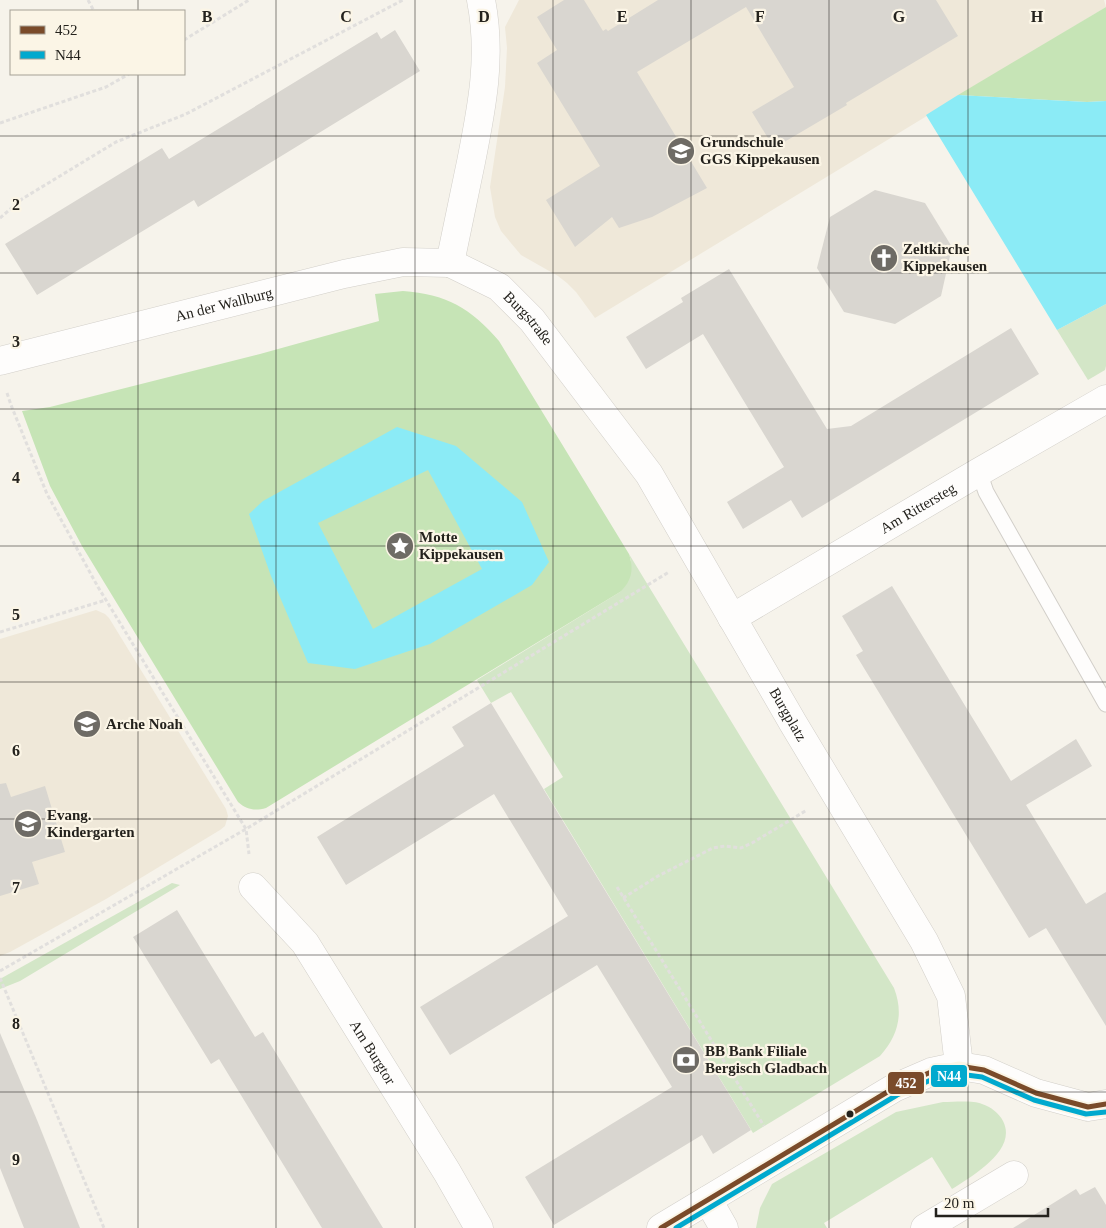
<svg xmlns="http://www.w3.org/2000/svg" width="1106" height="1228" font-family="'Times New Roman',serif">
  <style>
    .built { fill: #efe8d9 }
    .green { fill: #d3e6c7 }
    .forest { fill: #c6e4b6 }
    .water { fill: #8bebf6; fill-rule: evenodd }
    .building { fill: #d9d6d0 }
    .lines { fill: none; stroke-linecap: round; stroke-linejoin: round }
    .lane-casing { stroke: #d2cfc9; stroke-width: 17 }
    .street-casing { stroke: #d2cfc9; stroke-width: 29 }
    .path { stroke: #e1dfdd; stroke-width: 3; stroke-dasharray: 4 2.5; stroke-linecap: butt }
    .lane { stroke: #fefdfc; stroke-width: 15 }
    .street { stroke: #fefdfc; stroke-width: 28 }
    .bus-1-casing { stroke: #fbf5e6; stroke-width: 9 }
    .bus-2-casing { stroke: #fbf5e6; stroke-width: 9 }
    .bus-1 { stroke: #7a4b2a; stroke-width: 5 }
    .bus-2 { stroke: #00a9ce; stroke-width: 5 }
    .grid { fill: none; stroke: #24221d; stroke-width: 1; stroke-opacity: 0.55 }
    .bus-dot { fill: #24221d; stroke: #fbf5e6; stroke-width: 2 }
    .labels { text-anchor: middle; stroke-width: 4.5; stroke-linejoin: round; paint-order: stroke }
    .poi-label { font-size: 15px; font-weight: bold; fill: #24221d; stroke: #fbf5e6; text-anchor: start }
    .street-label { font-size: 15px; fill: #24221d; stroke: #fbf5e6 }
    .grid-label { font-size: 16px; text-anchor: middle; font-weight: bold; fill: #24221d; stroke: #fbf5e6; stroke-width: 4.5; stroke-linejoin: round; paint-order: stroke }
    .line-badge { stroke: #fbf5e6; stroke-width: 2 }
    .badge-label { font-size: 14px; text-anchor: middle; font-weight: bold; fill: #fff }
  </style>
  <rect width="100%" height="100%" fill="#f6f3eb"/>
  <g class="built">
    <polygon points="519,0 1104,0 1106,7 595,318 576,292 567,283 558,276 521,255 501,231 495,217 490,187 505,87 507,48 505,27"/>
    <polygon points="96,610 105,614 109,618 226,809 228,816 225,826 220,830 106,899 10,952 0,956 0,639"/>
  </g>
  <g class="green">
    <polygon points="1106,304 1106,366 1105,370 1088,380 1057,330"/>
    <path d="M629,554L894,988C904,1014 898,1036 880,1056L753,1133L544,789L563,777L511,692L491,703L477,680L620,592L631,561Z"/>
    <polygon points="172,883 180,885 20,981 0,989 0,979"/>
    <path d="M943,1102C954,1102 973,1100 982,1104C991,1107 999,1113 1003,1121C1018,1150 972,1176 952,1189L932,1157L824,1223L827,1228H756L760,1208L772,1184L896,1112Z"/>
  </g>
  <g class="forest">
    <polygon points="1106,7 1106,101 1087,102 958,95"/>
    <path d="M403,291C446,294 471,308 499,341L629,554C634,569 632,581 620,592L266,808C255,811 247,810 238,802L82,546L50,486L22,411L50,407L260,354L379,321L375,294Z"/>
  </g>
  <g class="water">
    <polygon points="958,95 1087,102 1106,101 1106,304 1057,330 926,115"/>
    <path d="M397,427L456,446L522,502L549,562L532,585L430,644L355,669L308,663L271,576L249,514L263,501ZM428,470L482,569L373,629L318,523Z"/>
  </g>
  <g class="building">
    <polygon points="564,0 584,0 603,31 606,29 608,31 658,0 936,0 958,36 846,103 847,105 774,148 752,112 794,87 746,7 637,72 707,188 652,217 619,228 612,217 575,247 546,200 600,166 537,63 557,50 537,17"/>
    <polygon points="395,30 420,71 198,207 194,200 37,295 5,244 162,148 169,159 377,32 381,39"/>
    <polygon points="875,190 925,203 952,247 941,296 895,324 844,312 817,268 830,217"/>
    <polygon points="729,269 827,429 851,426 1011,328 1039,374 802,518 791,500 743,529 727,502 784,467 703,334 646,369 626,337 683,302 681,298"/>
    <polygon points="892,586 1011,781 1076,739 1092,766 1026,805 1086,904 1106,892 1106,1026 1046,928 1029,938 856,655 863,651 842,616"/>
    <polygon points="491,703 751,1130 713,1154 702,1135 554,1225 525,1177 672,1087 597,965 450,1055 420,1007 568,916 494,794 346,885 317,837 464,746 452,727"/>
    <polygon points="6,783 11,797 45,786 65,852 32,862 39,884 0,896 0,784"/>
    <polygon points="177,910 255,1037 263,1032 383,1228 322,1228 219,1059 211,1064 133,937"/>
    <polygon points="0,1033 37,1120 80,1228 24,1228 0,1168"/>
    <polygon points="1095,1187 1106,1205 1106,1228 1013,1228 1076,1189 1080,1195"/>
  </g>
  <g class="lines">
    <defs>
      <polyline id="lane" points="979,472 986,492 1106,704"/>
      <g id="street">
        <path id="s1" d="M481,0C492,56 482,107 471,162C464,196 457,229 450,263L499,287L532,320L649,474L793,723L924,941L951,996L959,1066"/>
        <path id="s2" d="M0,361L344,274L403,262L450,263"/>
        <path id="s3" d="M732,618L979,472L1106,399"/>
        <path id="s4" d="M253,887L305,943L447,1172L479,1228"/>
        <polyline points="708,1200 724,1228"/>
        <polyline points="661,1228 894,1088 931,1072 959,1066 984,1070 1036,1093 1088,1107 1106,1104"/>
        <polyline points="925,1228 1014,1175"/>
      </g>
    </defs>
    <use href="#lane" class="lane-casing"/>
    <use href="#street" class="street-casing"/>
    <g class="path">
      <polyline points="88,0 94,11"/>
      <polyline points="184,40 249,0"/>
      <polyline points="0,123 106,87 129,74"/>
      <polyline points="0,218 22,199 116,142 186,114 403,0"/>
      <polyline points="7,393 11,405 47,494 98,587 246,829 249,854"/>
      <polyline points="0,632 106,600"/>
      <polyline points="617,887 764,1126"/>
      <polyline points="623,898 658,876 713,848 725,846 741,848 752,843 807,810"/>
      <polyline points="0,971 246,829 669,572"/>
      <polyline points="0,978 104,1228"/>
    </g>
    <use href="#lane" class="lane"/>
    <use href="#street" class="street"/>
    <defs>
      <polyline id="bus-1" points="661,1228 894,1088 931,1072 959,1066 984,1070 1036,1093 1088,1107 1106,1104"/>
      <polyline id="bus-2" points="676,1228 897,1095 933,1079 959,1074 982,1077 1034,1100 1086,1114 1106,1112"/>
    </defs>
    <use href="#bus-1" class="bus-1-casing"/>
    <use href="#bus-2" class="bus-2-casing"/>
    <use href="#bus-1" class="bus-1"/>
    <use href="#bus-2" class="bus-2"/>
  </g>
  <path class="grid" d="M138,0V11M276,0V1228M415,0V1228M553,0V1228M691,0V1228M829,0V1228M968,0V1228M138,74V1228M0,136H1106M0,273H1106M0,409H1106M0,546H1106M0,682H1106M0,819H1106M0,955H1106M0,1092H1106"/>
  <defs>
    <symbol id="school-disc" viewBox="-11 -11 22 22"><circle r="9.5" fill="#6e6b65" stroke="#fbf5e6"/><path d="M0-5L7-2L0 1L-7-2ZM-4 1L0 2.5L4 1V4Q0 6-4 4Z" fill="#fff"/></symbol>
    <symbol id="church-disc" viewBox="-11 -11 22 22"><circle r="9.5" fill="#6e6b65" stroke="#fbf5e6"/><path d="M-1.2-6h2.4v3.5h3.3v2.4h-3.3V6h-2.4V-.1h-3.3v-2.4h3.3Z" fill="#fff"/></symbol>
    <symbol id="sight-disc" viewBox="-11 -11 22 22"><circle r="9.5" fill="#6e6b65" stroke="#fbf5e6"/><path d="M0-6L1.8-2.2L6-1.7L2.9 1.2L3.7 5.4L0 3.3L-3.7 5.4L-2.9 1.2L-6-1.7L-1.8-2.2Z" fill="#fff"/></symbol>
    <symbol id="bank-disc" viewBox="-11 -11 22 22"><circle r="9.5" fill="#6e6b65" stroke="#fbf5e6"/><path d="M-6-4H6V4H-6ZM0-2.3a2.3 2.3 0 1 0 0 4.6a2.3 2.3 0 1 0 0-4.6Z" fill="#fff"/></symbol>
  </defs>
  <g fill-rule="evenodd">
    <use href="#school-disc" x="665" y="135" width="32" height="32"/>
    <use href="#church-disc" x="868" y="242" width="32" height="32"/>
    <use href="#sight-disc" x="384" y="530" width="32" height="32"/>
    <use href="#school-disc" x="71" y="708" width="32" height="32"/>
    <use href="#school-disc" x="12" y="808" width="32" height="32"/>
    <use href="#bank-disc" x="670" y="1044" width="32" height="32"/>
  </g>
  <circle class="bus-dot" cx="850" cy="1114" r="4.5"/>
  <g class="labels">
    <g class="poi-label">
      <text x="700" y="147">Grundschule<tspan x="700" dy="17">GGS Kippekausen</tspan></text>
      <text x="903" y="254">Zeltkirche<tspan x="903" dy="17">Kippekausen</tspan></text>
      <text x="419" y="542">Motte<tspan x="419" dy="17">Kippekausen</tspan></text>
      <text x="106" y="729">Arche Noah</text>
      <text x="47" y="820">Evang.<tspan x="47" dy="17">Kindergarten</tspan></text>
      <text x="705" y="1056">BB Bank Filiale<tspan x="705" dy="17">Bergisch Gladbach</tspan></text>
    </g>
    <g class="street-label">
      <text dy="5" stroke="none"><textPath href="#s2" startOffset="231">An der Wallburg</textPath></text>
      <text dy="5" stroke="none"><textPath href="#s1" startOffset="364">Burgstraße</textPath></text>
      <text dy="5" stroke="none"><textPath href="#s3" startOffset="216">Am Rittersteg</textPath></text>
      <text dy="5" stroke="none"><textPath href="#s1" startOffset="839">Burgplatz</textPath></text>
      <text dy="5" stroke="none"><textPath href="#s4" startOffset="205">Am Burgtor</textPath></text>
    </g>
  </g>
  <g class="grid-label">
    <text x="207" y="22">B</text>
    <text x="346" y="22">C</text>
    <text x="484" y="22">D</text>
    <text x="622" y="22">E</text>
    <text x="760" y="22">F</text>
    <text x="899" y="22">G</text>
    <text x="1037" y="22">H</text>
    <text x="16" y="210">2</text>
    <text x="16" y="347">3</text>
    <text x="16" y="483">4</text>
    <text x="16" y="620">5</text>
    <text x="16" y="756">6</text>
    <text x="16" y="893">7</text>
    <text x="16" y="1029">8</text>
    <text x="16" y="1165">9</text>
  </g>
  <g class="line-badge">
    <rect x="930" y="1064" width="38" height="24" rx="5" fill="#00a9ce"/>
    <rect x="887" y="1071" width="38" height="24" rx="5" fill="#7a4b2a"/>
  </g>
  <g class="badge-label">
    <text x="949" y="1081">N44</text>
    <text x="906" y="1088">452</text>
  </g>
  <rect x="10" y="10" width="175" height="65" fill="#fbf5e6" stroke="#a5a196"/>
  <rect x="20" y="26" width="25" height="8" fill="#7a4b2a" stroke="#a5a196"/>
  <text x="55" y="35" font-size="15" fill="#24221d">452</text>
  <rect x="20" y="51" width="25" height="8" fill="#00a9ce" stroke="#a5a196"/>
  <text x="55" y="60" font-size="15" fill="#24221d">N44</text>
  <path d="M936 1208v8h112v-8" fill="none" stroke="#24221d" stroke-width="2.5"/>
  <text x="944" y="1208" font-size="15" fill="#24221d" stroke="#fbf5e6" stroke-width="4" paint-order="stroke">20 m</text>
</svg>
